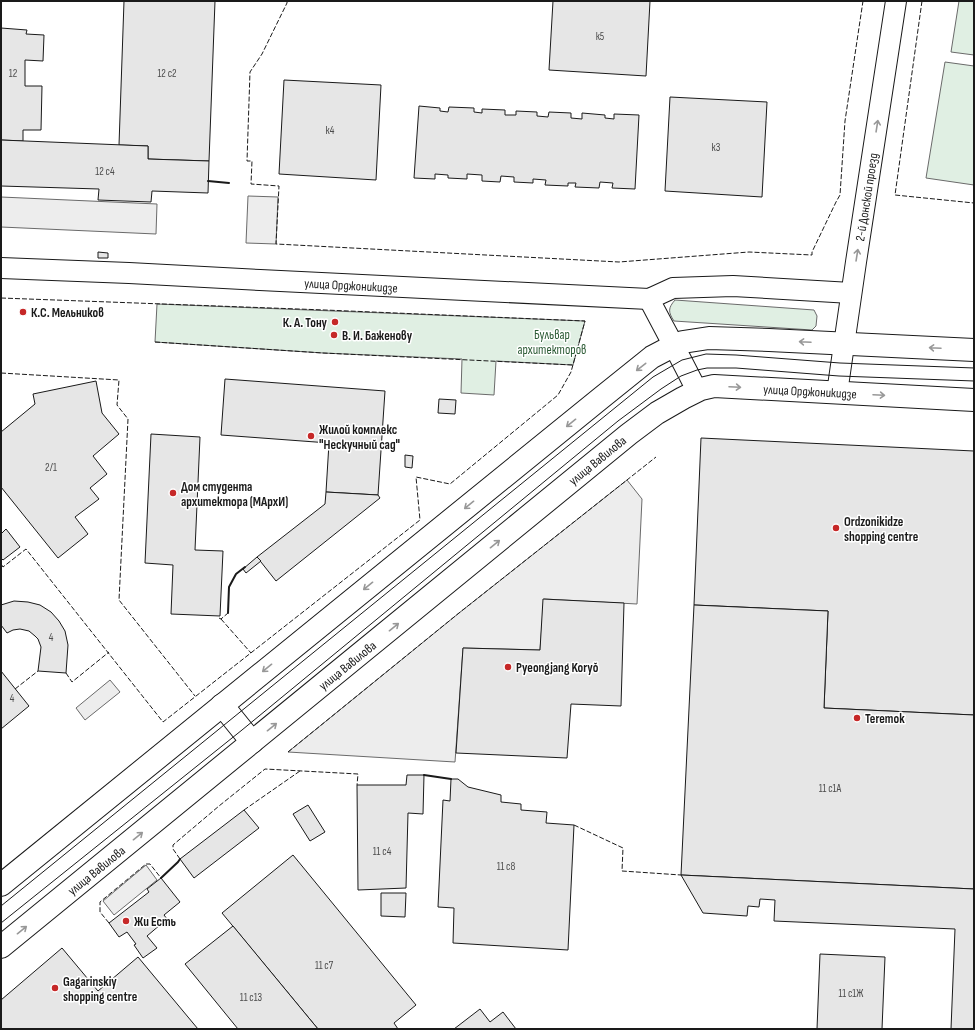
<svg xmlns="http://www.w3.org/2000/svg" width="975" height="1030" font-family="'Sofia Sans Condensed',sans-serif">
  <style>
    .green { fill: #e0efe3; stroke: #6a6a6a }
    .parking { fill: #ededed; stroke: #6a6a6a }
    .building { fill: #e6e6e6; stroke: #1a1a1a }
    .lines { fill: none; stroke-linecap: round; stroke-linejoin: round }
    .minor-casing { stroke: #1a1a1a; stroke-width: 22 }
    .secondary-casing { stroke: #1a1a1a; stroke-width: 24 }
    .minor { stroke: #fff; stroke-width: 20 }
    .secondary { stroke: #fff; stroke-width: 22 }
    .tram { stroke: #1a1a1a; stroke-width: 1 }
    .fence { stroke: #1a1a1a; stroke-width: 1; stroke-dasharray: 5 2; stroke-linecap: butt }
    .wall { stroke: #1a1a1a; stroke-width: 2 }
    .oneway { stroke: #989898 }
    .poi-dot { fill: #c62828; stroke: #fff; stroke-width: 1.5 }
    .labels { text-anchor: middle; stroke-width: 3; stroke-linejoin: round; paint-order: stroke }
    .number-label { font-size: 11px; fill: #4d4d4d }
    .street-label { font-size: 13px; fill: #1a1a1a; stroke: #fff }
    .poi-label { font-size: 13px; font-weight: bold; fill: #1a1a1a; stroke: #fff; text-anchor: start }
    .park-label { font-size: 13px; fill: #2b5a34; stroke: #fff }
  </style>
  <rect width="100%" height="100%" fill="#fff"/>
  <g class="green">
    <polygon points="959,1 974,1 974,55 951,52"/>
    <polygon points="945,62 974,66 974,185 926,178"/>
    <path d="M675,300L814,310L817,316L816,326L812,330L674,321C668,312 668,308 675,300Z"/>
    <polygon points="157,304 585,321 573,365 496,361 494,395 461,393 462,359 323,353 155,342"/>
  </g>
  <g class="parking">
    <polygon points="248,196 278,197 276,244 246,243"/>
    <polygon points="1,197 157,204 156,234 1,227"/>
    <polygon points="627,480 642,499 637,604 544,599 540,650 463,648 455,762 288,752 459,613"/>
    <polygon points="110,680 120,692 85,720 76,708"/>
    <polygon points="146,865 157,880 114,915 103,901"/>
  </g>
  <g class="building">
    <polygon points="124,1 215,1 209,161 148,159 148,146 119,145"/>
    <polygon points="553,1 650,1 646,76 549,70"/>
    <polygon points="1,28 27,30 26,34 44,35 43,61 25,60 25,86 42,86 41,130 23,130 23,141 1,140"/>
    <polygon points="284,80 381,85 376,180 279,174"/>
    <polygon points="670,97 767,102 762,197 665,191"/>
    <polygon points="419,106 440,108 440,111 448,112 449,107 474,108 474,112 482,113 482,109 505,110 505,115 516,115 516,111 537,112 537,116 548,117 549,112 571,113 571,118 582,119 582,113 605,115 605,118 614,119 614,114 639,115 635,189 612,188 613,183 600,182 599,188 575,187 576,183 568,183 568,186 545,185 546,180 533,179 533,183 514,182 514,177 501,176 500,182 482,181 482,175 467,174 467,179 448,178 448,175 435,174 435,179 414,178"/>
    <polygon points="1,140 148,146 148,159 209,161 208,193 152,191 151,202 98,200 99,189 1,186"/>
    <polygon points="98,252 108,253 108,258 98,258"/>
    <polygon points="225,379 385,391 378,495 326,492 329,443 221,435"/>
    <polygon points="96,381 102,413 119,434 93,456 107,474 90,488 99,499 75,517 88,534 58,558 1,487 1,432 35,404 33,394"/>
    <polygon points="439,399 456,400 455,414 438,413"/>
    <polygon points="151,434 200,437 195,550 223,551 220,616 171,614 173,565 145,563"/>
    <polygon points="701,438 974,451 974,715 824,708 828,611 694,605"/>
    <polygon points="405,455 413,456 412,468 405,467"/>
    <polygon points="326,492 378,495 380,498 276,581 257,557 325,504"/>
    <polygon points="6,529 20,547 3,560 1,558 1,534"/>
    <polygon points="257,557 261,561 246,573 243,569"/>
    <polygon points="543,599 624,603 621,706 571,704 567,758 456,753 463,648 540,650"/>
    <polygon points="14,601 28,602 40,605 51,612 59,621 65,631 68,645 66,673 38,671 41,647 38,639 35,636 29,631 20,629 13,630 7,633 1,625 1,605"/>
    <polygon points="694,605 828,611 824,708 974,715 974,889 681,875"/>
    <polygon points="1,671 29,706 1,729"/>
    <polygon points="407,775 424,775 423,814 408,813 406,888 358,890 357,785 406,785"/>
    <polygon points="451,779 458,779 468,787 501,795 501,802 521,804 521,810 547,812 546,823 574,825 568,950 453,943 454,908 438,907 443,800 450,801"/>
    <polygon points="308,805 325,832 310,841 293,814"/>
    <polygon points="244,810 259,828 194,878 180,859"/>
    <polygon points="293,855 416,1005 394,1023 398,1029 318,1029 222,913"/>
    <polygon points="681,875 974,889 974,1029 951,1029 955,929 774,921 775,900 760,899 759,907 748,906 747,916 703,913"/>
    <polygon points="161,878 180,902 164,915 167,919 147,936 157,948 143,958 134,945 136,944 127,932 119,937 109,923 149,892 147,889"/>
    <polygon points="381,893 406,893 405,917 381,916"/>
    <polygon points="233,926 318,1029 238,1029 185,964"/>
    <polygon points="62,948 98,991 138,957 198,1029 1,1029 1,1000"/>
    <polygon points="820,954 885,957 882,1029 817,1029"/>
    <polygon points="480,1009 490,1022 503,1012 516,1029 454,1029"/>
  </g>
  <g class="lines">
    <defs>
      <g id="minor">
        <polyline points="1,268 129,273 260,280 649,299 673,288 733,286 851,293"/>
        <path d="M649,299C665,330 682,360 697,391"/>
        <polyline points="837,393 856,262 896,1"/>
      </g>
      <g id="secondary">
        <polyline points="222,705 252,742"/>
        <polyline points="1,885 601,398 652,357 673,346 683,342 709,338 769,340 974,350"/>
        <polyline points="1,947 629,434 657,413 683,398 701,389 714,386 974,400"/>
      </g>
    </defs>
    <use href="#minor" class="minor-casing"/>
    <use href="#secondary" class="secondary-casing"/>
    <use href="#minor" class="minor"/>
    <use href="#secondary" class="secondary"/>
    <g class="tram">
      <polyline points="1,906 653,377 682,360 706,354 736,355 840,363 974,368"/>
      <polyline points="1,923 242,730 618,421 661,389 681,376 697,370 707,368 736,368 839,376 974,381"/>
    </g>
    <g class="fence">
      <polyline points="287,1 287,3 262,54 250,72 247,161 252,161 251,184 279,186 276,244 619,262 749,252 812,255 812,252 836,202 840,195 845,121 863,1"/>
      <polyline points="922,1 895,195 974,203"/>
      <polyline points="1,298 325,310 585,321 571,372 558,395 450,484 416,477 420,520 163,722 26,549 3,567 1,564"/>
      <polyline points="155,342 323,353 573,365"/>
      <polyline points="1,373 119,380 117,405 128,419 119,600 195,696"/>
      <polyline points="219,618 221,619 228,613"/>
      <polyline points="221,619 251,653"/>
      <polyline points="66,673 72,682 109,652"/>
      <polyline points="15,689 38,671"/>
      <polyline points="288,752 459,613 656,457"/>
      <polyline points="244,810 300,771"/>
      <polyline points="574,825 623,848 622,871 681,875"/>
      <polyline points="180,859 173,849 173,845 219,806 265,769 358,774 357,785"/>
      <polyline points="109,923 100,912 100,902 146,864 150,864 161,878"/>
    </g>
    <g class="wall">
      <polyline points="208,181 229,183"/>
      <polyline points="228,613 229,587 236,574 245,567"/>
      <polyline points="424,775 451,779"/>
      <polyline points="161,878 178,862 180,859"/>
    </g>
  </g>
  <defs><path id="oneway-shaft" d="M-6 0H5M1.5-3L5.5 0L1.5 3" fill="none" stroke-width="1.6" stroke-linecap="round" stroke-linejoin="round"/></defs>
  <g class="oneway">
    <use href="#oneway-shaft" transform="translate(877 126) rotate(-81)"/>
    <use href="#oneway-shaft" transform="translate(857 255) rotate(-81)"/>
    <use href="#oneway-shaft" transform="translate(805 342) rotate(-177)"/>
    <use href="#oneway-shaft" transform="translate(935 348) rotate(-177)"/>
    <use href="#oneway-shaft" transform="translate(641 367) rotate(142)"/>
    <use href="#oneway-shaft" transform="translate(735 387) rotate(3)"/>
    <use href="#oneway-shaft" transform="translate(879 395) rotate(3)"/>
    <use href="#oneway-shaft" transform="translate(571 423) rotate(141)"/>
    <use href="#oneway-shaft" transform="translate(469 505) rotate(141)"/>
    <use href="#oneway-shaft" transform="translate(495 544) rotate(-39)"/>
    <use href="#oneway-shaft" transform="translate(368 586) rotate(141)"/>
    <use href="#oneway-shaft" transform="translate(394 627) rotate(-39)"/>
    <use href="#oneway-shaft" transform="translate(267 668) rotate(141)"/>
    <use href="#oneway-shaft" transform="translate(272 727) rotate(-39)"/>
    <use href="#oneway-shaft" transform="translate(138 836) rotate(-39)"/>
    <use href="#oneway-shaft" transform="translate(22 930) rotate(-39)"/>
  </g>
  <g class="poi-dot">
    <circle cx="23" cy="312" r="4"/>
    <circle cx="335" cy="322" r="4"/>
    <circle cx="334" cy="335" r="4"/>
    <circle cx="311" cy="436" r="4"/>
    <circle cx="173" cy="493" r="4"/>
    <circle cx="836" cy="528" r="4"/>
    <circle cx="508" cy="667" r="4"/>
    <circle cx="857" cy="718" r="4"/>
    <circle cx="126" cy="921" r="4"/>
    <circle cx="55" cy="988" r="4"/>
  </g>
  <g class="labels">
    <g class="number-label">
      <text x="600" y="40">к5</text>
      <text x="13" y="77">12</text>
      <text x="167" y="77">12 с2</text>
      <text x="330" y="134">к4</text>
      <text x="716" y="151">к3</text>
      <text x="105" y="175">12 с4</text>
      <text x="51" y="471">2/1</text>
      <text x="51" y="641">4</text>
      <text x="12" y="702">4</text>
      <text x="830" y="792">11 с1А</text>
      <text x="382" y="855">11 с4</text>
      <text x="506" y="870">11 с8</text>
      <text x="324" y="969">11 с7</text>
      <text x="851" y="997">11 с1Ж</text>
      <text x="251" y="1001">11 с13</text>
    </g>
    <g class="street-label">
      <text transform="translate(866 197) rotate(-81)" y="5">2-й Донской проезд</text>
      <text transform="translate(351 285) rotate(3)" y="5">улица Орджоникидзе</text>
      <text transform="translate(810 391) rotate(3)" y="5">улица Орджоникидзе</text>
      <text transform="translate(597 460) rotate(-39)" y="5">улица Вавилова</text>
      <text transform="translate(347 665) rotate(-39)" y="5">улица Вавилова</text>
      <text transform="translate(96 870) rotate(-39)" y="5">улица Вавилова</text>
    </g>
    <g class="poi-label">
      <text x="31" y="317">К.С. Мельников</text>
      <text x="327" y="327" text-anchor="end">К. А. Тону</text>
      <text x="342" y="340">В. И. Баженову</text>
      <text x="319" y="434">Жилой комплекс<tspan x="319" dy="15">"Нескучный сад"</tspan></text>
      <text x="181" y="491">Дом студента<tspan x="181" dy="15">архитектора (МАрхИ)</tspan></text>
      <text x="844" y="526">Ordzonikidze<tspan x="844" dy="15">shopping centre</tspan></text>
      <text x="516" y="672">Pyeongjang Koryŏ</text>
      <text x="865" y="723">Teremok</text>
      <text x="134" y="926">Жи Есть</text>
      <text x="63" y="986">Gagarinskiy<tspan x="63" dy="15">shopping centre</tspan></text>
    </g>
    <g class="park-label">
      <text x="552" y="339">Бульвар<tspan x="552" dy="15">архитекторов</tspan></text>
    </g>
  </g>
  <rect width="975" height="1030" fill="none" stroke="#1a1a1a" stroke-width="4"/>
</svg>
